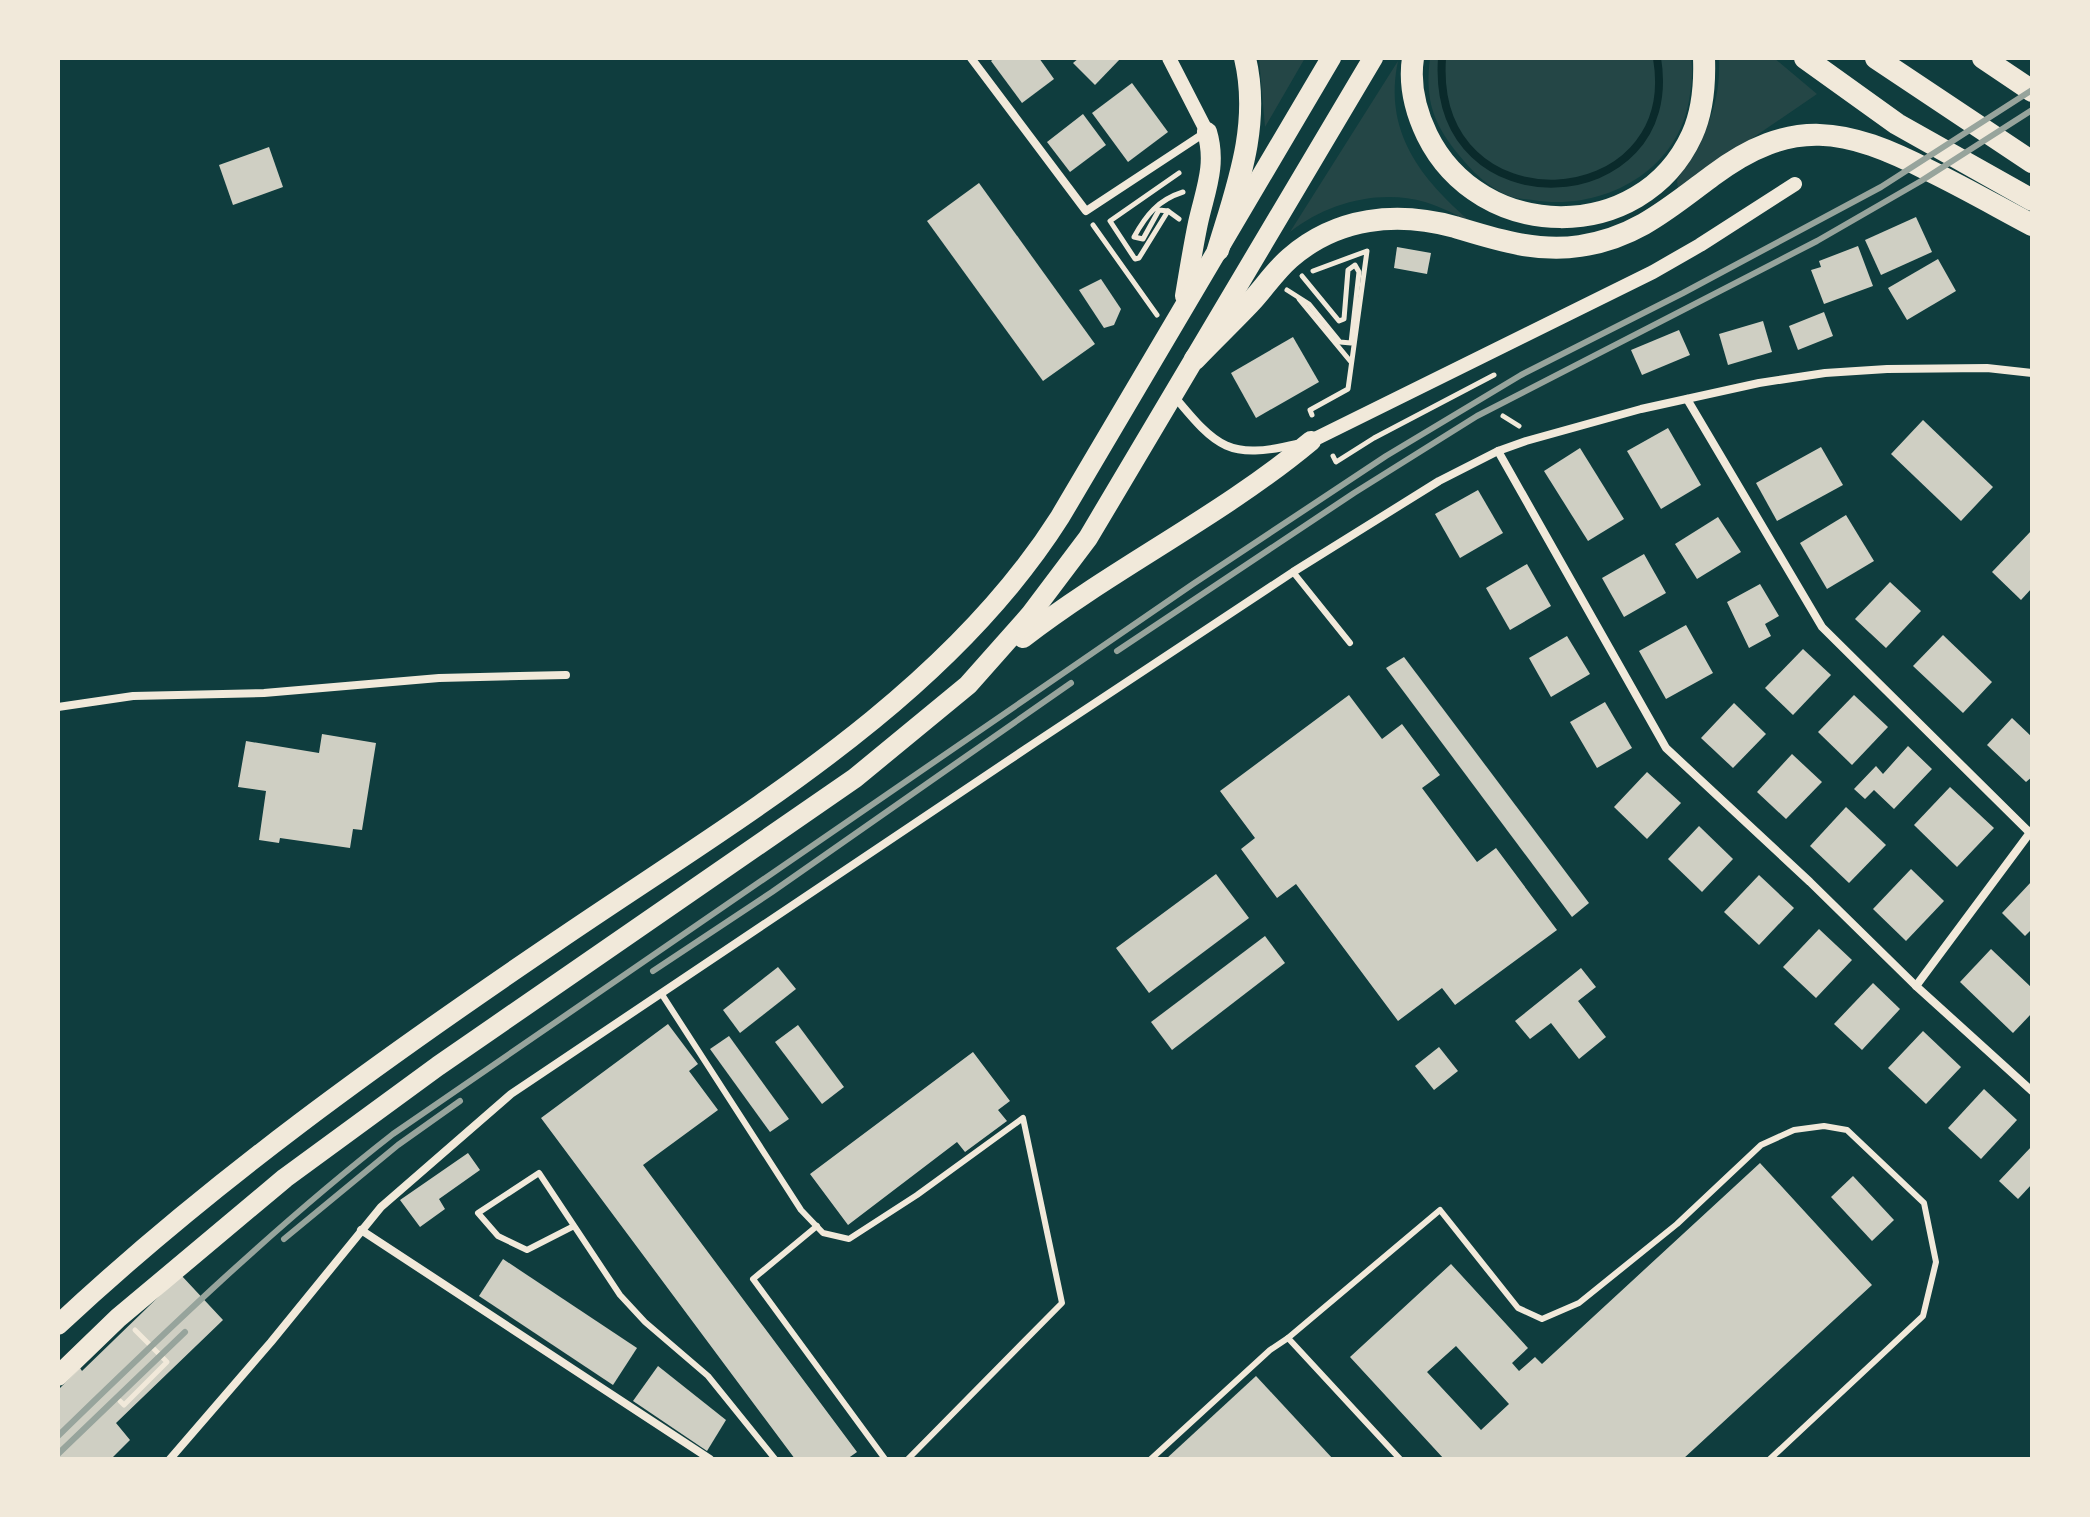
<svg xmlns="http://www.w3.org/2000/svg" width="2090" height="1517" font-family="Roboto,sans-serif">
  <style>
    .green { fill: #244646 }
    .lines { fill: none; stroke-linecap: round; stroke-linejoin: round }
    .stream { stroke: #0a2a2b; stroke-width: 8 }
    .building { fill: #cfcfc3; fill-rule: evenodd }
    .path { stroke: #f1e9da; stroke-width: 5 }
    .service { stroke: #f1e9da; stroke-width: 6 }
    .minor { stroke: #f1e9da; stroke-width: 8 }
    .tertiary { stroke: #f1e9da; stroke-width: 14 }
    .trunk { stroke: #f1e9da; stroke-width: 20 }
    .motorway { stroke: #f1e9da; stroke-width: 22 }
    .rail { stroke: #97a49c; stroke-width: 6 }
  </style>
  <rect width="100%" height="100%" fill="#0f3d3e"/>
  <g class="green">
    <polygon points="1259,58 1305,58 1265,127"/>
    <path d="M1430,58H1691C1693,71 1692,81 1690,94C1681,170 1604,212 1533,200C1525,199 1516,199 1509,196C1487,187 1472,171 1458,154C1432,122 1425,99 1430,58Z"/>
    <path d="M1719,58H1774L1817,94L1678,189L1677,180C1703,136 1721,111 1719,58Z"/>
    <path d="M1398,61C1383,132 1421,179 1471,222C1457,215 1441,207 1425,202C1379,189 1327,203 1290,232Z"/>
  </g>
  <g class="lines">
    <path class="stream" d="M1442,58C1430,233 1684,218 1657,58"/>
  </g>
  <g class="building">
    <polygon points="995,58 1039,58 1054,79 1022,103 991,61"/>
    <polygon points="1079,58 1121,58 1095,85 1073,63"/>
    <polygon points="1132,83 1168,132 1128,162 1092,113"/>
    <polygon points="1083,114 1106,145 1070,172 1047,142"/>
    <polygon points="269,147 283,187 233,205 219,165"/>
    <polygon points="979,183 1095,344 1043,381 927,221"/>
    <polygon points="1916,217 1932,252 1881,275 1865,240"/>
    <polygon points="1858,246 1873,286 1824,304 1811,270 1821,267 1819,261"/>
    <polygon points="1397,247 1431,253 1427,274 1394,268"/>
    <polygon points="1938,259 1956,291 1907,320 1888,288"/>
    <polygon points="1101,279 1121,309 1114,325 1104,328 1079,290"/>
    <polygon points="1824,312 1833,336 1798,350 1789,326"/>
    <polygon points="1763,321 1772,352 1728,365 1719,334"/>
    <polygon points="1679,330 1690,355 1642,375 1631,350"/>
    <polygon points="1293,337 1319,382 1256,418 1231,373"/>
    <polygon points="1923,420 1993,487 1961,521 1891,454"/>
    <polygon points="1668,428 1701,485 1661,509 1627,451"/>
    <polygon points="1821,447 1843,485 1777,521 1756,483"/>
    <polygon points="1580,448 1624,519 1588,541 1544,471"/>
    <polygon points="1478,490 1503,533 1460,558 1435,514"/>
    <polygon points="1846,515 1874,561 1827,589 1800,543"/>
    <polygon points="1718,517 1741,552 1697,579 1675,544"/>
    <polygon points="2032,530 2032,588 2021,600 1992,572"/>
    <polygon points="1644,554 1666,593 1624,617 1602,578"/>
    <polygon points="1527,564 1551,606 1510,630 1486,588"/>
    <polygon points="1890,582 1921,611 1886,648 1855,619"/>
    <polygon points="1760,584 1779,616 1765,624 1771,636 1749,648 1727,602"/>
    <polygon points="1686,625 1713,673 1666,699 1639,651"/>
    <polygon points="1943,635 1992,682 1963,713 1913,666"/>
    <polygon points="1567,636 1590,674 1551,697 1529,658"/>
    <polygon points="1803,649 1831,675 1793,715 1765,688"/>
    <polygon points="1404,657 1589,903 1572,917 1386,668"/>
    <polygon points="1349,695 1382,739 1402,724 1440,775 1422,788 1477,862 1496,848 1557,930 1455,1005 1442,988 1398,1021 1296,884 1277,898 1241,849 1255,838 1220,791"/>
    <polygon points="1854,695 1888,727 1852,765 1818,732"/>
    <polygon points="1605,702 1632,748 1597,768 1570,722"/>
    <polygon points="1734,703 1766,734 1733,768 1701,738"/>
    <polygon points="2012,718 2032,737 2032,777 2026,782 1987,745"/>
    <polygon points="322,734 376,743 362,830 353,829 350,848 280,838 279,843 259,840 266,791 238,787 246,741 319,753"/>
    <polygon points="1908,746 1932,769 1894,809 1874,790 1865,799 1854,789 1876,766 1883,774"/>
    <polygon points="1792,754 1822,782 1786,819 1757,792"/>
    <polygon points="1647,772 1681,803 1647,839 1614,807"/>
    <polygon points="1950,787 1994,828 1957,867 1914,825"/>
    <polygon points="1846,807 1886,845 1849,883 1810,846"/>
    <polygon points="1699,826 1733,859 1702,892 1668,859"/>
    <polygon points="1911,869 1944,901 1906,941 1873,909"/>
    <polygon points="1216,874 1249,918 1149,993 1116,948"/>
    <polygon points="1759,875 1794,908 1759,945 1724,912"/>
    <polygon points="2032,881 2032,929 2025,936 2002,913"/>
    <polygon points="1819,929 1852,960 1816,998 1783,967"/>
    <polygon points="1265,936 1285,963 1172,1050 1151,1022"/>
    <polygon points="1991,949 2032,988 2032,1013 2013,1033 1960,982"/>
    <polygon points="778,967 796,989 740,1033 723,1010"/>
    <polygon points="1581,968 1596,987 1578,1001 1606,1037 1579,1059 1551,1023 1530,1039 1515,1021"/>
    <polygon points="1873,983 1900,1009 1862,1050 1834,1024"/>
    <polygon points="668,1024 698,1064 689,1071 718,1110 643,1165 857,1452 847,1459 795,1459 541,1118"/>
    <polygon points="798,1025 844,1087 822,1104 775,1042"/>
    <polygon points="1923,1031 1961,1067 1926,1104 1888,1068"/>
    <polygon points="729,1036 789,1119 770,1132 710,1049"/>
    <polygon points="1439,1047 1458,1071 1434,1090 1415,1066"/>
    <polygon points="973,1052 1010,1101 998,1110 1007,1121 965,1152 957,1142 848,1225 810,1174"/>
    <polygon points="1984,1089 2017,1120 1981,1159 1948,1128"/>
    <polygon points="2032,1146 2032,1184 2018,1199 1999,1181"/>
    <polygon points="468,1153 480,1170 439,1199 445,1209 420,1227 400,1200"/>
    <path d="M1760,1163L1872,1285L1683,1459H1444L1350,1357L1451,1264L1528,1348L1512,1363L1519,1371L1535,1357L1542,1364ZM1456,1346L1509,1404L1481,1430L1427,1372Z"/>
    <polygon points="1853,1176 1894,1220 1872,1241 1831,1197"/>
    <polygon points="503,1259 637,1348 613,1385 479,1296"/>
    <polygon points="181,1275 223,1320 116,1423 130,1440 111,1459 58,1459 58,1390 80,1368 82,1371"/>
    <polygon points="658,1366 726,1420 707,1451 633,1401"/>
    <polygon points="1256,1376 1333,1459 1166,1459"/>
  </g>
  <g class="lines">
    <g class="path">
      <polyline points="1168,211 1139,258 1135,259 1110,221 1179,173"/>
      <path d="M1179,219L1168,211L1159,210L1143,239L1134,237C1146,215 1158,200 1183,192"/>
      <polyline points="1093,225 1157,315"/>
      <polyline points="1287,290 1309,304 1340,342 1351,343 1359,272 1355,265 1348,270 1344,319 1339,321 1302,276"/>
      <polyline points="1299,299 1351,362"/>
      <polyline points="1312,415 1310,410 1348,389 1367,251 1313,271"/>
      <polyline points="1503,416 1519,426"/>
      <polyline points="1333,456 1336,462 1374,438 1494,375"/>
      <polyline points="120,1401 124,1405 167,1362 135,1330"/>
    </g>
    <g class="service">
      <polyline points="1293,572 1350,643"/>
      <polyline points="661,993 801,1210 823,1233 849,1239 917,1195 1023,1118 1062,1303 908,1459"/>
      <polyline points="574,1226 527,1250 498,1236 478,1213 539,1173 620,1295 645,1322 708,1376 775,1459"/>
      <polyline points="817,1226 753,1279 885,1459"/>
      <polyline points="1151,1459 1270,1350 1288,1338"/>
      <polyline points="1400,1459 1288,1338 1440,1210 1518,1308 1542,1319 1579,1303 1677,1224 1761,1145 1794,1130 1824,1126 1847,1130 1924,1203 1936,1262 1923,1316 1770,1459"/>
    </g>
    <g class="minor">
      <polyline points="971,58 1086,211 1206,132"/>
      <path d="M1174,396C1217,448 1229,460 1297,444"/>
      <polyline points="1687,399 1822,627 2032,835"/>
      <polyline points="1498,451 1666,748 1810,882 1916,986 2032,1091"/>
      <polyline points="58,707 133,696 264,693 439,678 566,675"/>
      <polyline points="1916,986 2032,830"/>
      <polyline points="361,1230 710,1459"/>
      <polyline points="170,1459 271,1342 381,1207 511,1094 1036,742 1293,572 1439,481 1498,451 1526,441 1641,409 1759,383 1825,373 1887,369 1987,368 2032,373"/>
    </g>
    <g class="tertiary">
      <polyline points="1169,58 1207,132"/>
      <polyline points="1311,441 1653,272 1700,245 1795,184"/>
    </g>
    <g class="trunk">
      <path d="M1185,296C1189,272 1193,247 1198,223C1205,191 1217,165 1207,132"/>
      <path d="M1023,638C1115,567 1221,516 1311,441"/>
      <path d="M58,1325C212,1181 383,1059 557,941C734,820 943,702 1060,517L1331,58"/>
      <polyline points="58,1376 118,1318 285,1178 438,1066 855,778 968,685 1030,615 1088,538 1373,58"/>
    </g>
    <g class="motorway">
      <path d="M1413,58C1409,84 1416,112 1427,135C1480,243 1641,246 1692,135C1703,111 1705,85 1704,58"/>
      <polyline points="1805,58 1897,124 2032,200"/>
      <polyline points="1876,58 2032,162"/>
      <polyline points="1983,58 2032,91"/>
      <path d="M1218,250C1237,187 1261,125 1245,58"/>
      <path d="M1195,359C1213,340 1232,322 1250,303C1264,288 1275,271 1290,258C1337,217 1397,211 1455,227C1495,239 1537,253 1580,246C1635,238 1668,209 1712,176C1792,116 1846,128 1930,171C1965,188 1998,207 2032,225"/>
    </g>
    <g class="rail">
      <polyline points="1117,651 1354,493 1477,416 1817,241 1921,181 2032,110"/>
      <polyline points="653,971 772,892 1071,683"/>
      <polyline points="284,1239 398,1145 460,1101"/>
      <path d="M58,1436C166,1331 274,1227 393,1134L1193,584L1386,456L1521,375L1683,293L1881,187L2032,90"/>
      <polyline points="58,1454 185,1332"/>
    </g>
  </g>
  <rect width="2090" height="1517" fill="none" stroke="#f1e9da" stroke-width="120"/>
</svg>
